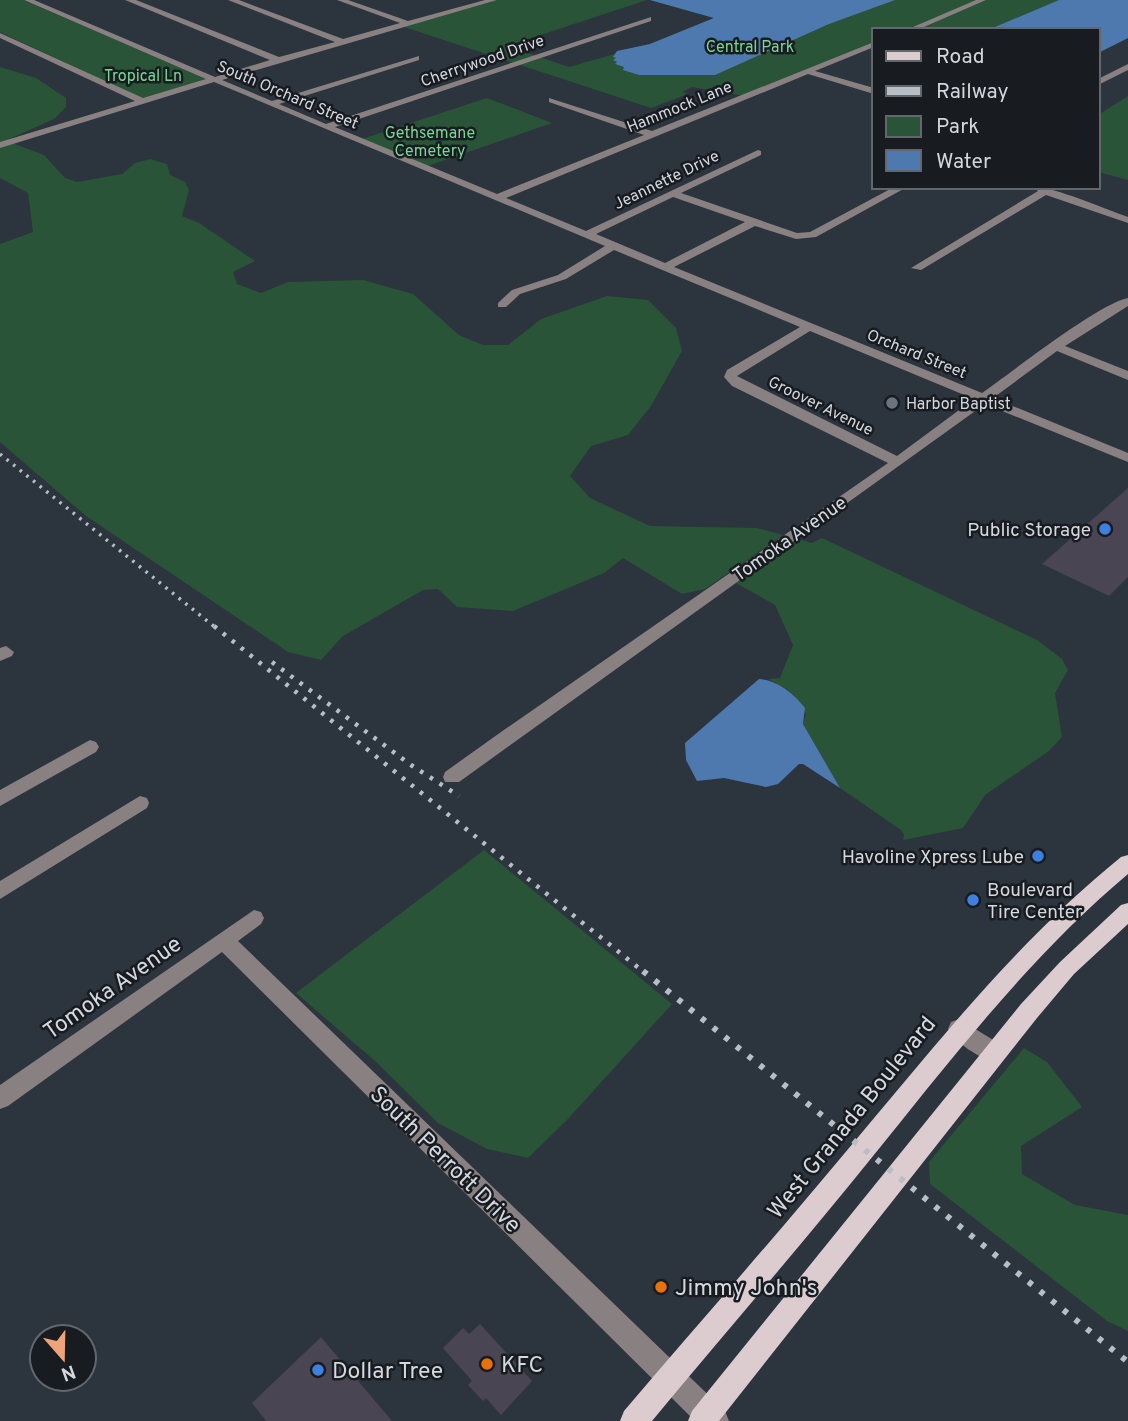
<svg xmlns="http://www.w3.org/2000/svg" width="1128" height="1421" font-family="Overpass,sans-serif">
  <style>
    .green { fill: #295437 }
    .water { fill: #4d79af }
    .building { fill: #4a4552 }
    .lines { fill: none; stroke-linecap: round; stroke-linejoin: round }
    .minor { fill: #888081; fill-rule: evenodd }
    .major { fill: #dccccf; fill-rule: evenodd }
    .rail-far2 { stroke: #b8bec5; stroke-width: 3.5; stroke-dasharray: 2.5 6; stroke-linecap: butt }
    .rail-far1 { stroke: #b8bec5; stroke-width: 4.5; stroke-dasharray: 3.5 8; stroke-linecap: butt }
    .rail { stroke: #b8bec5; stroke-width: 6; stroke-dasharray: 5 10; stroke-linecap: butt }
    .worship-dot { fill: #6b7280; stroke: #181b20; stroke-width: 2.5 }
    .shop-dot { fill: #3f7fe0; stroke: #181b20; stroke-width: 2.5 }
    .food-dot { fill: #e8710a; stroke: #181b20; stroke-width: 2.5 }
    .labels { text-anchor: middle; stroke-width: 5; stroke-linejoin: round; paint-order: stroke }
    .far-park-label { font-size: 16px; fill: #7ad696; stroke: #181b20 }
    .far-street-label { font-size: 16px; fill: #d2d8de; stroke: #181b20 }
    .far-poi-label { font-size: 16px; fill: #d2d8de; stroke: #181b20; text-anchor: start }
    .poi-label { font-size: 19px; fill: #d2d8de; stroke: #181b20; text-anchor: end }
    .street-label { font-size: 19px; fill: #d2d8de; stroke: #181b20 }
    .near-street-label { font-size: 23px; fill: #d2d8de; stroke: #181b20 }
    .near-poi-label { font-size: 23px; fill: #d2d8de; stroke: #181b20; text-anchor: start }
  </style>
  <rect width="100%" height="100%" fill="#2c343e"/>
  <g class="green">
    <polygon points="0,0 23,0 209,80 145,100 0,32"/>
    <polygon points="493,0 647,0 507,46 569,67 650,44 714,18 650,0 1128,0 1128,38 1098,53 1098,30 874,30 874,44 745,96 692,87 682,92 688,94 651,108 401,26"/>
    <polygon points="0,67 36,78 66,98 66,107 54,119 0,143"/>
    <polygon points="1128,96 1128,180 1098,172 1098,115"/>
    <polygon points="487,98 552,123 428,166 362,139"/>
    <polygon points="12,143 44,155 65,178 77,182 122,174 135,163 150,159 167,164 170,175 185,182 189,190 182,216 199,223 255,261 233,272 237,284 261,293 288,282 363,280 413,294 459,335 483,345 508,345 541,319 607,296 648,300 676,328 682,351 651,406 628,435 591,446 570,476 590,498 650,526 757,528 783,535 705,589 682,594 623,558 604,573 513,611 457,607 438,589 423,590 343,636 321,660 288,652 86,516 0,442 0,244 33,232 28,193 0,178 0,147"/>
    <polygon points="822,538 1037,640 1062,659 1068,670 1055,693 1062,737 1049,751 985,795 963,828 903,840 904,835 901,830 840,788 803,724 806,714 787,689 768,679 780,678 793,645 775,605 736,583 798,539 812,543"/>
    <polygon points="484,850 672,1004 567,1120 528,1158 487,1149 438,1123 375,1061 296,993"/>
    <polygon points="1024,1048 1047,1062 1082,1107 1021,1146 1022,1174 1075,1205 1128,1215 1128,1331 1107,1321 930,1184 929,1162"/>
  </g>
  <g class="water">
    <polygon points="650,0 895,0 829,24 715,75 639,75 623,70 624,67 615,64 617,62 613,60 616,58 613,57 617,51 650,44 714,18"/>
    <polygon points="1059,0 1128,0 1128,38 1098,53 1098,30 988,30"/>
    <path d="M759,679C777,680 793,693 805,708L803,724L840,788L803,764H799L778,784L766,787L724,778L697,781L686,760L685,743Z"/>
  </g>
  <g class="building">
    <polygon points="1128,488 1128,577 1109,596 1042,564"/>
    <polygon points="480,1324 532,1381 501,1415 486,1398 483,1401 468,1385 472,1381 443,1348 463,1328 469,1334"/>
    <polygon points="321,1337 392,1421 266,1421 252,1403"/>
  </g>
  <g class="lines">
    <g class="minor">
      <path d="M24,0H34L215,77L270,60L125,0H136L279,57L335,42L228,0H239L343,39L400,23L337,0H348L408,21L485,0H497L222,80L272,101L419,56V60L279,104L326,124L651,17V21L335,127L497,194L644,135L549,102V98L652,131L874,42V47L815,71L874,88V94L808,74L506,198L586,231L758,150L761,151V155L681,193L797,233L810,232L894,187H907L816,237L796,239L755,226L674,267L982,393C1012,372 1098,304 1128,298V306L1065,346L1128,371V380L1057,351L993,398L1128,453V462L985,404L459,782H445L443,777L445,772L501,732L888,463L732,386L724,377L727,370L800,327L614,250L566,279L520,294L506,307H498V303L512,290L558,275L605,246L214,82L0,148V142L135,101L0,38V33L143,98L206,79ZM673,197L745,222L665,263L596,234ZM810,331L974,399L897,456L737,376Z"/>
      <polygon points="976,0 986,0 917,30 906,30"/>
      <polygon points="1128,64 1128,70 1098,85 1098,79"/>
      <path d="M1034,187C1055,187 1105,209 1128,217V223L1046,195L921,270L911,268L1038,191Z"/>
      <polygon points="6,646 14,652 12,656 0,661 0,648"/>
      <polygon points="90,740 96,742 99,747 96,752 0,806 0,790"/>
      <polygon points="140,796 147,798 149,803 147,808 0,899 0,881"/>
      <polygon points="254,910 261,912 264,918 261,924 238,941 725,1411 729,1421 695,1421 222,952 8,1106 0,1109 0,1085"/>
      <path d="M959,1019L1003,1046L1006,1053L1003,1060L995,1063C980,1058 955,1043 948,1029L951,1022Z"/>
    </g>
    <g class="major">
      <path d="M1128,855V874C1028,958 951,1060 869,1161C798,1249 724,1334 652,1421H620L624,1411C699,1323 775,1237 849,1148C936,1045 1015,943 1121,857Z"/>
      <polygon points="1128,903 1128,924 1074,974 1037,1018 719,1421 688,1421 692,1411 1021,1004 1060,962 1121,905"/>
    </g>
    <polyline class="rail-far2" points="0,454 216,628"/>
    <g class="rail-far1">
      <polyline points="214,626 645,973"/>
      <polyline points="272,662 411,765 459,796"/>
    </g>
    <polyline class="rail" points="643,971 1128,1362"/>
  </g>
  <circle class="worship-dot" cx="892" cy="403" r="7"/>
  <g class="shop-dot">
    <circle cx="1105" cy="529" r="7"/>
    <circle cx="1038" cy="856" r="7"/>
    <circle cx="973" cy="900" r="7"/>
    <circle cx="318" cy="1370" r="7"/>
  </g>
  <g class="food-dot">
    <circle cx="661" cy="1287" r="7"/>
    <circle cx="487" cy="1364" r="7"/>
  </g>
  <g class="labels">
    <g class="far-park-label">
      <text x="750" y="52">Central Park</text>
      <text x="143" y="81">Tropical Ln</text>
      <text x="430" y="138">Gethsemane<tspan x="430" dy="18">Cemetery</tspan></text>
    </g>
    <g class="far-street-label">
      <text transform="translate(482 60) rotate(-19)" y="6">Cherrywood Drive</text>
      <text transform="translate(288 94) rotate(23)" y="6">South Orchard Street</text>
      <text transform="translate(679 106) rotate(-22)" y="6">Hammock Lane</text>
      <text transform="translate(666 179) rotate(-26)" y="6">Jeannette Drive</text>
      <text transform="translate(917 353) rotate(22)" y="6">Orchard Street</text>
      <text transform="translate(821 405) rotate(26)" y="6">Groover Avenue</text>
    </g>
    <g class="far-poi-label">
      <text x="906" y="409">Harbor Baptist</text>
    </g>
    <g class="poi-label">
      <text x="1091" y="536">Public Storage</text>
      <text x="1024" y="863">Havoline Xpress Lube</text>
      <text x="987" y="896" text-anchor="start">Boulevard<tspan x="987" dy="22">Tire Center</tspan></text>
    </g>
    <g class="street-label">
      <text transform="translate(789 538) rotate(-35)" y="7">Tomoka Avenue</text>
    </g>
    <g class="near-street-label">
      <text transform="translate(112 987) rotate(-35)" y="8">Tomoka Avenue</text>
      <text transform="translate(851 1117) rotate(-51)" y="8">West Granada Boulevard</text>
      <text transform="translate(446 1159) rotate(44)" y="8">South Perrott Drive</text>
    </g>
    <g class="near-poi-label">
      <text x="675" y="1295">Jimmy John's</text>
      <text x="501" y="1372">KFC</text>
      <text x="332" y="1378">Dollar Tree</text>
    </g>
  </g>
  <rect x="872" y="28" width="228" height="161" fill="#181b20" stroke="#62676c" stroke-width="2"/>
  <rect x="886" y="51" width="35" height="10" fill="#dccccf" stroke="#62676c" stroke-width="2"/>
  <text x="936" y="63" font-size="21" fill="#d2d8de">Road</text>
  <rect x="886" y="86" width="35" height="10" fill="#b8bec5" stroke="#62676c" stroke-width="2"/>
  <text x="936" y="98" font-size="21" fill="#d2d8de">Railway</text>
  <rect x="886" y="116" width="35" height="21" fill="#295437" stroke="#62676c" stroke-width="2"/>
  <text x="936" y="133" font-size="21" fill="#d2d8de">Park</text>
  <rect x="886" y="150" width="35" height="21" fill="#4d79af" stroke="#62676c" stroke-width="2"/>
  <text x="936" y="168" font-size="21" fill="#d2d8de">Water</text>
  <g transform="translate(63 1358) rotate(160)"><circle r="33" fill="#181b20" stroke="#62676c" stroke-width="2"/>
  <path d="M0-5L12 26L0 18L-12 26Z" fill="#efa378"/>
  <text y="-10" font-size="19" font-weight="bold" text-anchor="middle" fill="#d2d8de">N</text>
  </g>
</svg>
